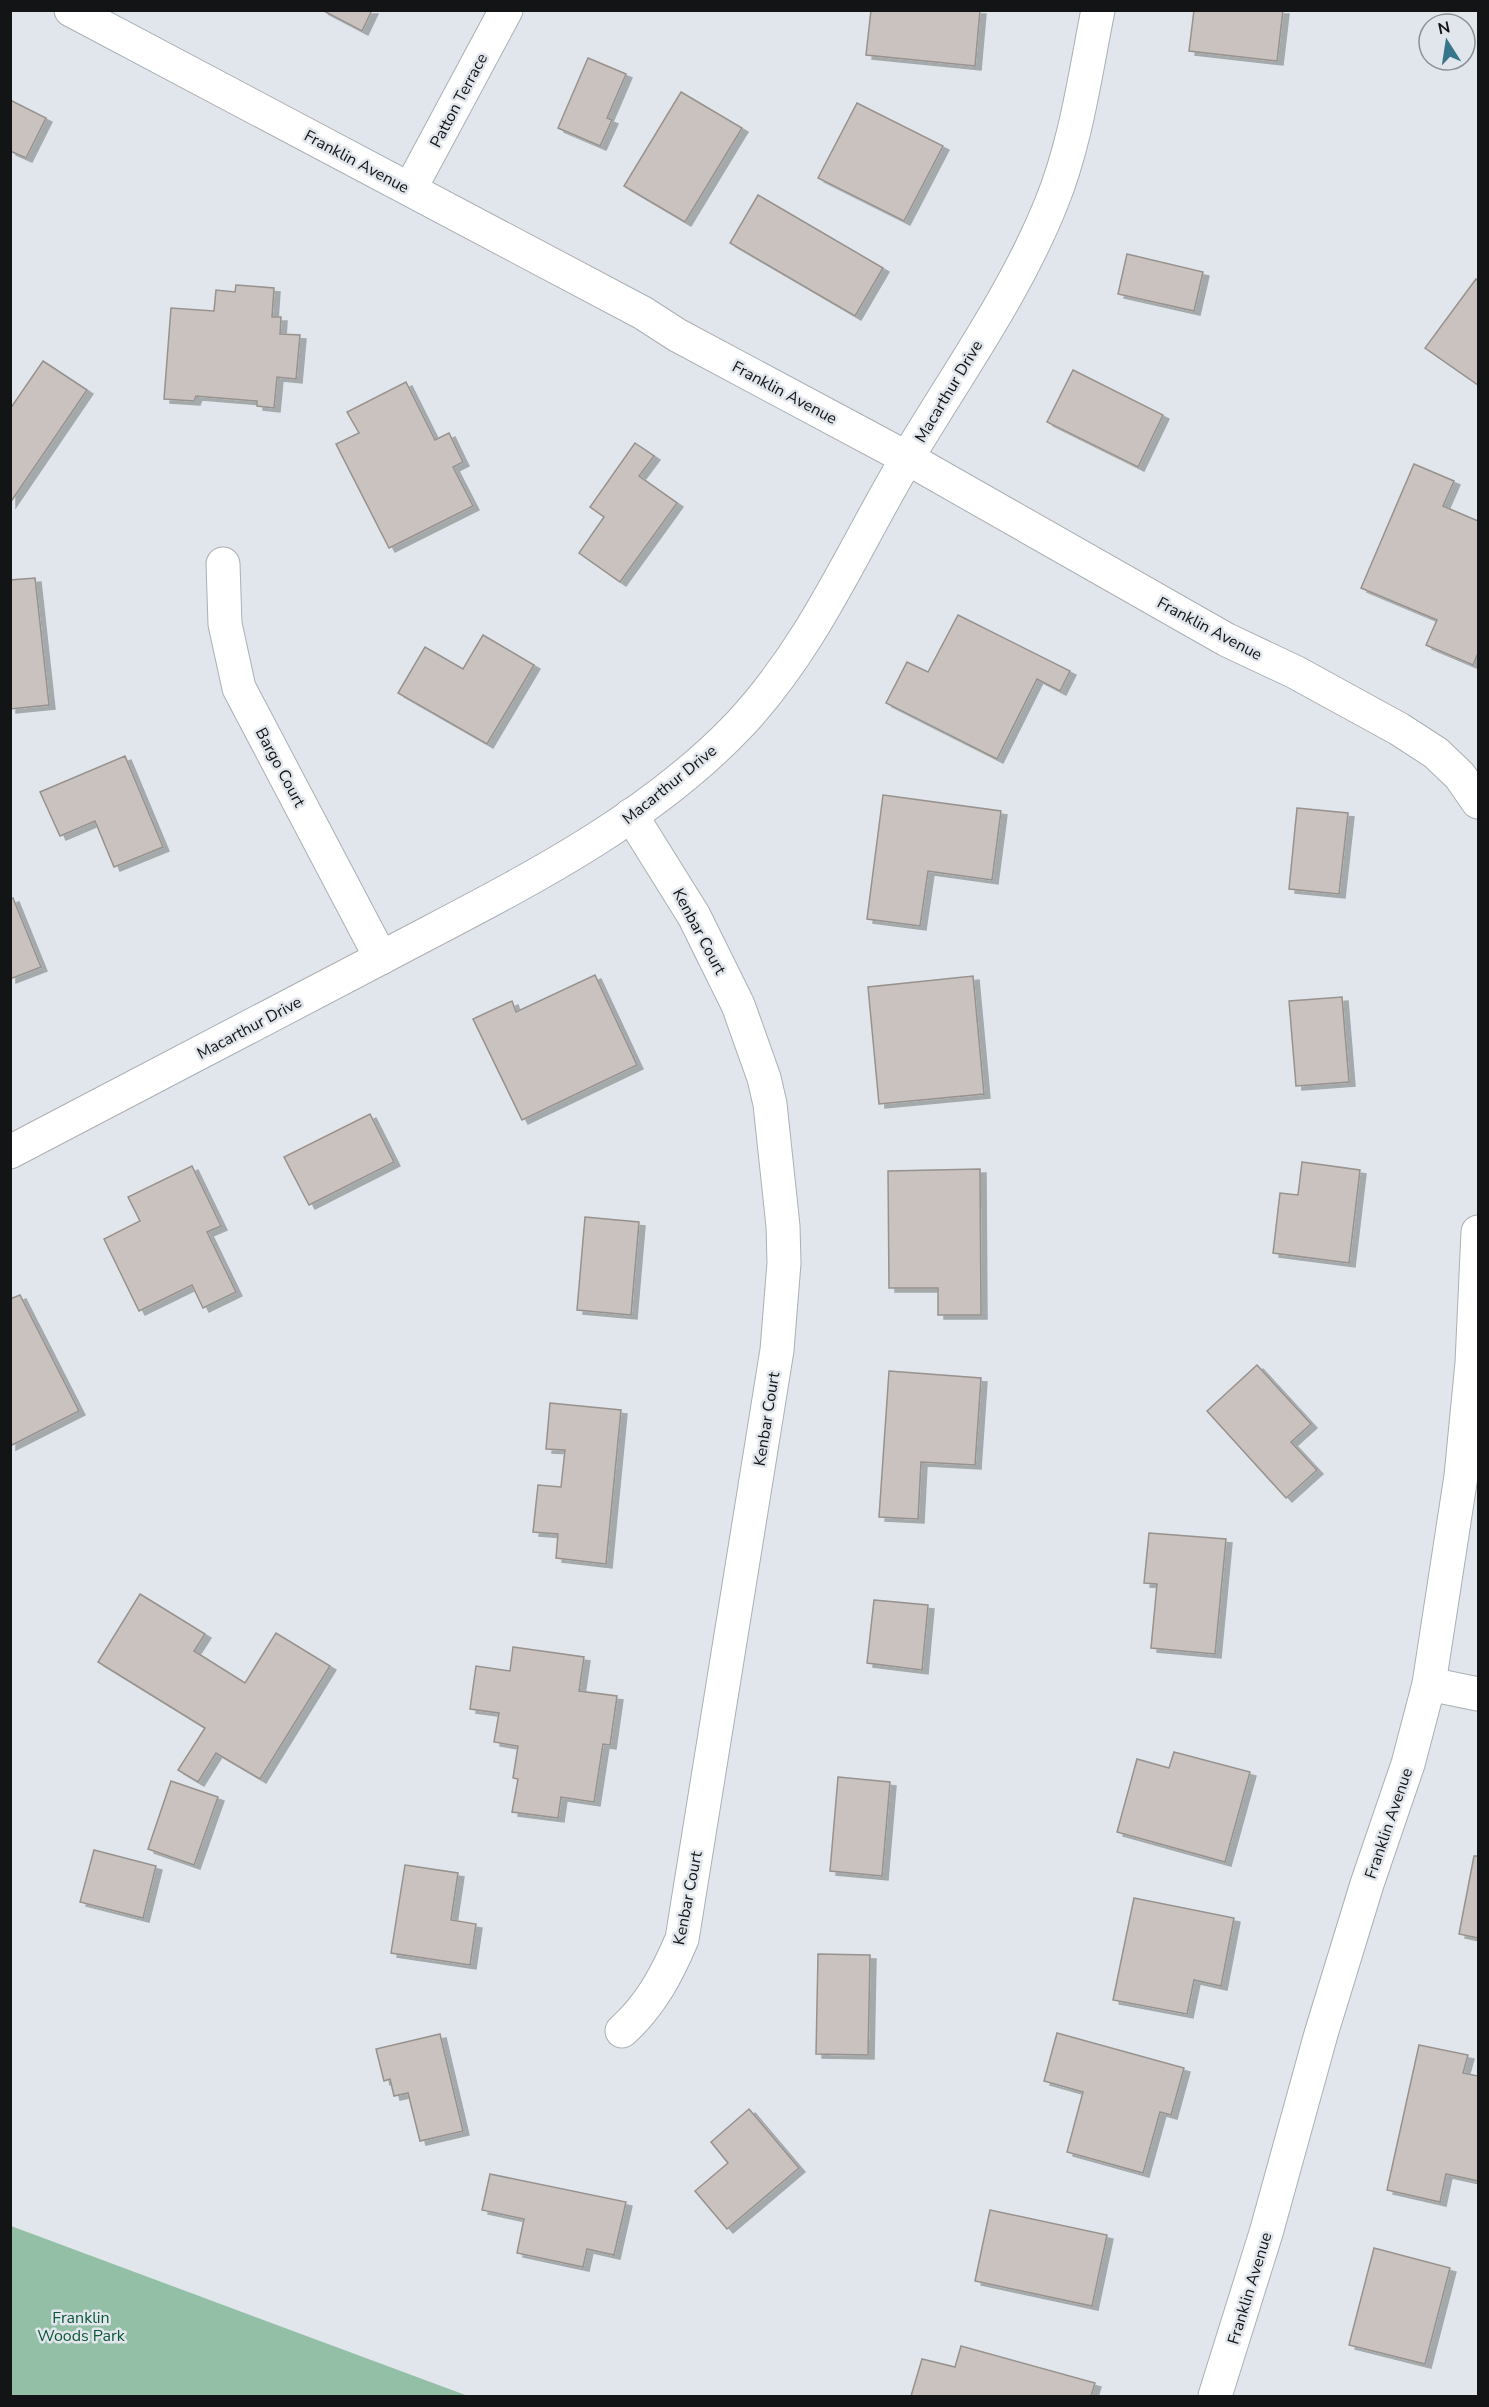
<svg xmlns="http://www.w3.org/2000/svg" width="1489" height="2407" font-family="'Nunito Sans',sans-serif">
  <style>
    .green { fill: #94bfa7 }
    .building { fill: #c9c2bf; stroke: #98928f; stroke-width: 1.5; filter: url(#shadow) }
    .lines { fill: none; stroke-linecap: round; stroke-linejoin: round }
    .minor-casing { stroke: #aab0b5; stroke-width: 35 }
    .minor { stroke: #fff; stroke-width: 33 }
    .labels { text-anchor: middle; stroke-width: 5; stroke-linejoin: round; paint-order: stroke }
    .street-label { font-size: 16px; fill: #121416; stroke: #e0e6eb }
    .park-label { font-size: 16px; fill: #0c5638; stroke: #e0e6eb }
  </style>
  <defs>
    <filter id="shadow"><feDropShadow dx="6" dy="4" stdDeviation="0" flood-color="#0004"/></filter>
  </defs>
  <rect width="100%" height="100%" fill="#e0e6eb"/>
  <polygon class="green" points="11,2226 468,2396 11,2396"/>
  <g class="building">
    <polygon points="322,10 372,10 362,31"/>
    <polygon points="871,10 980,10 975,66 866,55"/>
    <polygon points="1194,10 1283,10 1277,61 1189,51"/>
    <polygon points="588,58 626,74 607,118 612,120 600,146 558,128"/>
    <polygon points="681,92 742,128 685,222 624,186"/>
    <polygon points="10,100 46,118 26,158 10,151"/>
    <polygon points="857,103 943,146 904,221 818,178"/>
    <polygon points="758,195 883,268 855,316 730,243"/>
    <polygon points="1127,254 1203,272 1194,311 1118,294"/>
    <polygon points="1476,279 1478,281 1478,385 1425,348"/>
    <polygon points="236,285 274,288 272,317 281,317 280,334 300,335 296,379 277,377 274,408 257,406 257,401 196,396 194,401 164,399 171,308 214,311 216,290 235,292"/>
    <polygon points="43,361 87,390 10,503 10,409"/>
    <polygon points="1073,370 1163,415 1138,467 1047,422"/>
    <polygon points="406,382 435,440 449,433 463,462 453,467 473,506 389,548 336,444 359,433 347,412"/>
    <polygon points="635,443 654,456 639,476 677,503 620,582 579,553 604,517 590,507"/>
    <polygon points="1414,464 1454,481 1443,506 1478,521 1478,653 1473,665 1426,645 1437,620 1361,588"/>
    <polygon points="35,578 49,705 10,709 10,580"/>
    <polygon points="958,615 1070,671 1060,691 1037,679 997,759 886,703 907,662 928,672"/>
    <polygon points="483,635 534,665 487,744 398,693 425,647 463,669"/>
    <polygon points="125,756 163,847 114,867 95,821 60,836 40,792"/>
    <polygon points="883,795 1001,811 992,880 928,871 920,926 867,919"/>
    <polygon points="1297,808 1348,813 1339,894 1289,889"/>
    <polygon points="13,898 41,967 10,979 10,899"/>
    <polygon points="595,975 637,1065 522,1120 473,1019 512,1001 516,1012"/>
    <polygon points="973,976 984,1094 879,1104 868,987"/>
    <polygon points="1342,997 1349,1082 1296,1086 1289,1001"/>
    <polygon points="370,1114 394,1162 309,1205 284,1157"/>
    <polygon points="1302,1162 1360,1170 1349,1263 1273,1253 1280,1193 1298,1195"/>
    <polygon points="192,1166 221,1226 207,1232 236,1292 203,1308 192,1285 139,1311 104,1239 140,1221 128,1197"/>
    <polygon points="980,1169 981,1315 938,1315 938,1288 889,1288 888,1171"/>
    <polygon points="585,1217 639,1222 631,1315 577,1310"/>
    <polygon points="20,1295 79,1411 10,1446 10,1299"/>
    <polygon points="1257,1365 1311,1424 1291,1442 1317,1470 1286,1498 1207,1411"/>
    <polygon points="889,1371 981,1378 975,1465 921,1462 918,1519 879,1517"/>
    <polygon points="550,1403 621,1410 606,1564 556,1558 558,1534 533,1532 538,1485 561,1487 565,1450 546,1449"/>
    <polygon points="1149,1533 1226,1539 1215,1654 1151,1648 1157,1584 1144,1583"/>
    <polygon points="140,1594 205,1634 194,1651 245,1683 276,1633 330,1666 260,1779 216,1753 198,1782 178,1770 205,1728 98,1662"/>
    <polygon points="874,1600 928,1605 922,1670 867,1663"/>
    <polygon points="513,1647 584,1657 579,1691 617,1696 610,1745 603,1744 594,1802 561,1797 558,1818 512,1812 518,1779 513,1778 518,1746 494,1742 499,1713 470,1709 476,1666 510,1671"/>
    <polygon points="1174,1752 1250,1772 1225,1862 1117,1832 1137,1759 1169,1768"/>
    <polygon points="838,1777 890,1782 882,1876 830,1871"/>
    <polygon points="171,1781 218,1797 194,1865 148,1849"/>
    <polygon points="94,1850 156,1866 143,1918 80,1902"/>
    <polygon points="1474,1856 1478,1856 1478,1938 1459,1934"/>
    <polygon points="405,1865 458,1873 451,1920 476,1924 470,1965 391,1953"/>
    <polygon points="1134,1898 1234,1918 1221,1986 1194,1980 1187,2014 1113,2000"/>
    <polygon points="818,1954 870,1955 868,2055 816,2054"/>
    <polygon points="1057,2033 1184,2068 1171,2115 1160,2112 1143,2173 1067,2152 1083,2092 1044,2081"/>
    <polygon points="440,2034 463,2131 420,2141 408,2093 394,2096 390,2079 384,2081 376,2049"/>
    <polygon points="1419,2045 1468,2055 1463,2073 1478,2076 1478,2181 1446,2174 1440,2202 1387,2190"/>
    <polygon points="749,2109 799,2168 727,2229 695,2191 728,2163 711,2142"/>
    <polygon points="490,2174 626,2202 614,2255 587,2249 583,2267 517,2253 524,2219 482,2210"/>
    <polygon points="990,2210 1107,2235 1092,2306 975,2281"/>
    <polygon points="1374,2248 1450,2268 1425,2364 1349,2345"/>
    <polygon points="961,2346 1095,2383 1091,2396 911,2396 922,2359 955,2367"/>
  </g>
  <g class="lines">
    <defs>
      <g id="minor">
        <polyline points="71,10 643,313 677,335 907,458 1227,640 1295,672 1399,729 1436,753 1460,776 1478,802"/>
        <polyline points="410,189 506,10"/>
        <polyline points="223,564 225,624 239,688 381,958"/>
        <path d="M10,1152C138,1085 266,1018 394,951C515,887 644,825 740,724C817,641 855,544 912,450C960,370 1016,291 1051,204C1076,143 1085,75 1098,10"/>
        <polyline points="1429,1684 1478,1694"/>
        <path d="M622,2031C651,2005 667,1974 682,1939L777,1350L784,1263L783,1226L770,1104L764,1078L738,1005L694,916L631,815"/>
        <polyline points="1215,2396 1266,2233 1321,2034 1367,1884 1408,1764 1429,1684 1461,1476 1472,1363 1478,1232"/>
      </g>
    </defs>
    <use href="#minor" class="minor-casing"/>
    <use href="#minor" class="minor"/>
  </g>
  <g class="labels">
    <g class="street-label">
      <text transform="translate(458 100) rotate(-62)" y="6">Patton Terrace</text>
      <text transform="translate(357 161) rotate(28)" y="6">Franklin Avenue</text>
      <text transform="translate(948 391) rotate(-59)" y="6">Macarthur Drive</text>
      <text transform="translate(785 392) rotate(28)" y="6">Franklin Avenue</text>
      <text transform="translate(1210 628) rotate(28)" y="6">Franklin Avenue</text>
      <text transform="translate(281 767) rotate(62)" y="6">Bargo Court</text>
      <text transform="translate(669 784) rotate(-39)" y="6">Macarthur Drive</text>
      <text transform="translate(700 931) rotate(62)" y="6">Kenbar Court</text>
      <text transform="translate(249 1027) rotate(-28)" y="6">Macarthur Drive</text>
      <text transform="translate(766 1419) rotate(-81)" y="6">Kenbar Court</text>
      <text transform="translate(1388 1823) rotate(-71)" y="6">Franklin Avenue</text>
      <text transform="translate(687 1898) rotate(-79)" y="6">Kenbar Court</text>
      <text transform="translate(1249 2288) rotate(-73)" y="6">Franklin Avenue</text>
    </g>
    <g class="park-label">
      <text x="81" y="2323">Franklin<tspan x="81" dy="18">Woods Park</tspan></text>
    </g>
  </g>
  <rect width="1489" height="2407" fill="none" stroke="#121416" stroke-width="24"/>
  <g transform="translate(1447 42) rotate(348)"><circle r="28" fill="#e0e6eb" stroke="#8e9296" stroke-width="1.5"/>
  <path d="M0-4.5L10 22L0 15L-10 22Z" fill="#36758a"/>
  <text y="-9" font-size="16" font-weight="bold" text-anchor="middle" fill="#121416">N</text>
  </g>
</svg>
